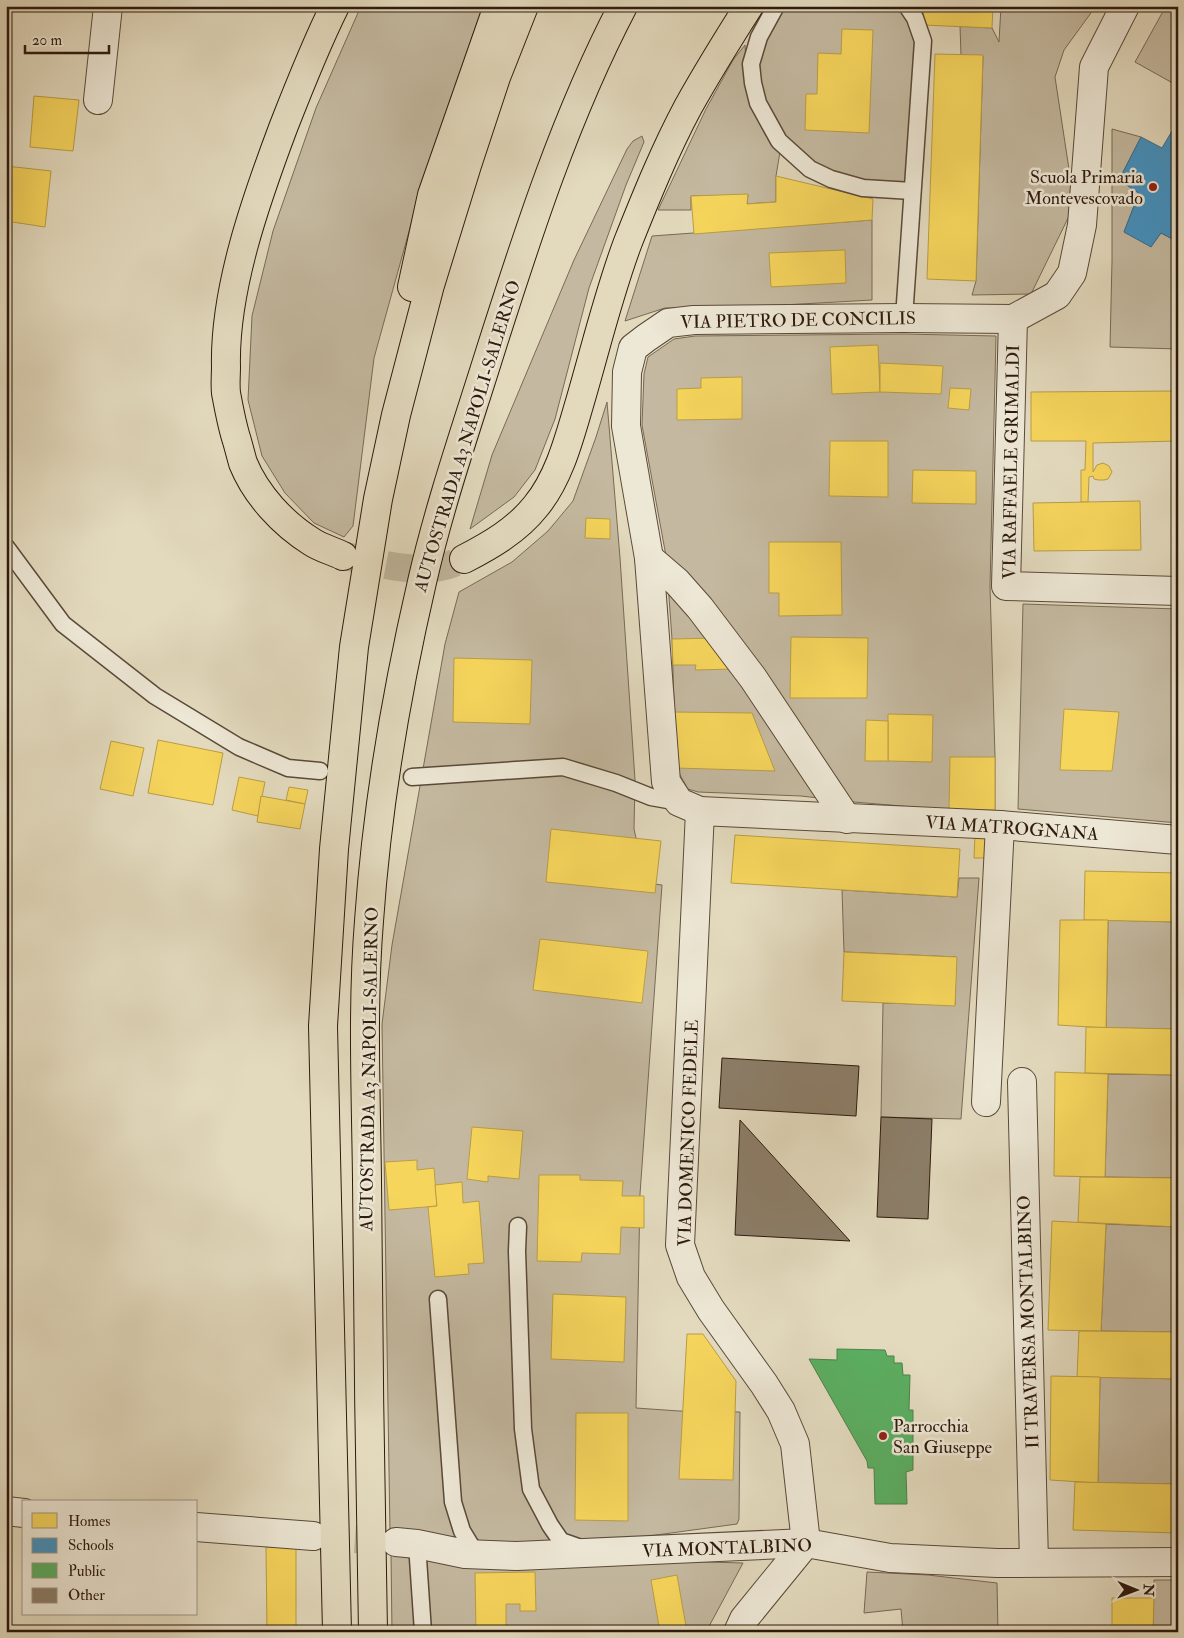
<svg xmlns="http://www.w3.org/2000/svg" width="1184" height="1638" font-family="'IM FELL Double Pica',serif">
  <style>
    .green { fill: #c4b9a0; stroke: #786a56 }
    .homes { fill: #f6d55c; stroke: #ba9d44 }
    .schools { fill: #4393c3; stroke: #3c6f8c }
    .public { fill: #5aae61; stroke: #4c8248 }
    .building { fill: #8c7e69; stroke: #2d1a0d }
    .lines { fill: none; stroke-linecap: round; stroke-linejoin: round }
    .street-tunnel { stroke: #bfb49b; stroke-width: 28; stroke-dasharray: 28 14; stroke-linecap: butt }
    .highway-tunnel { stroke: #bfb49b; stroke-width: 28; stroke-dasharray: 28 14; stroke-linecap: butt }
    .lane-casing { stroke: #5a4a39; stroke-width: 19 }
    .street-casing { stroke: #5a4a39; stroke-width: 30 }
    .highway-casing { stroke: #2d1a0d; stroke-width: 30 }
    .lane { stroke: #ede7d5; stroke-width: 16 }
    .street { stroke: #ede7d5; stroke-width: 28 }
    .highway { stroke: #e3dabe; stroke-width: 28 }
    .poi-dot { fill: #8f2418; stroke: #ede7d5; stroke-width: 2 }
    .labels { text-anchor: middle; stroke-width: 5; stroke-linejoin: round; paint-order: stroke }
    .poi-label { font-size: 18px; fill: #2d1a0d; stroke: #ede7d5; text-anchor: end }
    .street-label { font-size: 18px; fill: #2d1a0d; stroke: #ede7d5 }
  </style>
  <rect width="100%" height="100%" fill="#e3dabe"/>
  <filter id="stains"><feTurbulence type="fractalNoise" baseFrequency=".004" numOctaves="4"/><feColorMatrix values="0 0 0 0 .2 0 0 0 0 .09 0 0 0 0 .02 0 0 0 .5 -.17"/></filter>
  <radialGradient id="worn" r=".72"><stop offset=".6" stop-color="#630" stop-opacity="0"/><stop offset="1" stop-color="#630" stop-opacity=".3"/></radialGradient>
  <g class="green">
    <polygon points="361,6 483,6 416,206 374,358 353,526 344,537 314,523 285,493 262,456 248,400 252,316 273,231 316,108"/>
    <polygon points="783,6 900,6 910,21 916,42 907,185 864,182 832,173 810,161 782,134 764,101 758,68 763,43"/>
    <polygon points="1001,6 1096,6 1064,50 1055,77 1072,189 1072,210 1031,294 972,295 976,281 983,56 961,55 960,26 992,28 999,42"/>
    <polygon points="1166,6 1178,6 1178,86 1135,62"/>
    <polygon points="745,45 746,61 780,152 776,176 776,202 747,204 748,195 691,196 691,210 658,210 706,109 733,60"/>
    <polygon points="1112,129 1141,137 1119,180 1139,193 1124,232 1151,246 1161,233 1178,242 1178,349 1110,347 1112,261"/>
    <polygon points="642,136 644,142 626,185 589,288 555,419 535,470 514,497 470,529 492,455 574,260 627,149 633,141"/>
    <polygon points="872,220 872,300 765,306 665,308 625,321 652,236"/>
    <polygon points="904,334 996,336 990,586 995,757 995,810 949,810 854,802 801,796 698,792 688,789 676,768 672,639 666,556 642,425 644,374 648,357 674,339 695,336"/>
    <polygon points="607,402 620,558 635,780 634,829 646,883 662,885 640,1194 636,1408 679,1411 740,1412 739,1519 737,1524 612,1541 517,1545 418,1533 390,1533 382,1024 392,945 445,644 459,592 512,562 548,531 573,501 596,437"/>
    <polygon points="1023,604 1178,609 1178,823 1018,809"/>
    <polygon points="959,878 979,878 961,1119 881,1117 883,1003 955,1005 956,957 844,952 842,890 957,897"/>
    <polygon points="1108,920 1178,922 1178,1029 1106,1028"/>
    <polygon points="1108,1074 1178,1075 1178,1178 1105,1177"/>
    <polygon points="1106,1224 1178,1227 1178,1332 1101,1331"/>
    <polygon points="1100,1377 1178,1379 1178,1484 1098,1483"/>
    <polygon points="391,1554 416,1554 743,1563 706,1632 392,1632"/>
    <polygon points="867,1572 928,1575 997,1583 998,1632 903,1632 901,1609 864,1613"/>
    <polygon points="1154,1580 1178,1580 1178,1632 1153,1632"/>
  </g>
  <g class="homes">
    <polygon points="924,6 993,6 992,28 923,25"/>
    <polygon points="842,29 873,30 869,133 805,130 806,94 817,94 818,53 841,54"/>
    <polygon points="935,54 983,55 976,281 927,279"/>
    <polygon points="34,96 79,100 73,151 30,147"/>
    <polygon points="6,166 51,171 45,227 6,221"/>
    <polygon points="776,176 873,199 872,220 694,234 691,196 748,194 747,204 776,202"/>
    <polygon points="845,250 846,283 771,287 769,253"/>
    <polygon points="878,345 880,392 832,394 830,347"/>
    <polygon points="880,363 943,366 941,394 880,392"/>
    <polygon points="742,377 742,419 677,420 677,389 701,388 701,378"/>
    <polygon points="950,388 971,389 969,410 948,408"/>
    <polygon points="1178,391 1178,441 1093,443 1093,472 1097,465 1103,463 1109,466 1112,472 1108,479 1104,480 1098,480 1094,479 1093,476 1089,477 1088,502 1081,502 1081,470 1085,470 1086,441 1031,441 1031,392"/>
    <polygon points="830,441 888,441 888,497 829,496"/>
    <polygon points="913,470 976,471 976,504 912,503"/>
    <polygon points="1140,501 1141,550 1034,551 1033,503"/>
    <polygon points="586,518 610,519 610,539 585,538"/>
    <polygon points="769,542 841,542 842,615 779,616 779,593 769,593"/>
    <polygon points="791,637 868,638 867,698 790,698"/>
    <polygon points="716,638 734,669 695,670 696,665 673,665 672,639"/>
    <polygon points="454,658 532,660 530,724 453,722"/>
    <polygon points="1064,709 1119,712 1112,771 1060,770"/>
    <polygon points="674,712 752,713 775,771 676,768"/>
    <polygon points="888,714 933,715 932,762 888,761"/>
    <polygon points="866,720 888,721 888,761 865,761"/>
    <polygon points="158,740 223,753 213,805 148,793"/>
    <polygon points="111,741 144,748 133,796 100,789"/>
    <polygon points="950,757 995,757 995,810 949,810"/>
    <polygon points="239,777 265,782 258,816 232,810"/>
    <polygon points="289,787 308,790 305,804 286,800"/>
    <polygon points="261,796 305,804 300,829 257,822"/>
    <polygon points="551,829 661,841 655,893 546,882"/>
    <polygon points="975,834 993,834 992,858 974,858"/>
    <polygon points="735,835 960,849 957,897 731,883"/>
    <polygon points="1085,871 1178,873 1178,922 1084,920"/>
    <polygon points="1060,920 1108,920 1106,1028 1058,1025"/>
    <polygon points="540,939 648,951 642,1003 533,990"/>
    <polygon points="844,952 957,957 955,1006 842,1001"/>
    <polygon points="1086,1027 1178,1029 1178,1075 1085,1073"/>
    <polygon points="1055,1072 1108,1074 1105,1177 1054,1176"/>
    <polygon points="472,1127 523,1131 519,1179 488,1176 488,1182 467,1179"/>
    <polygon points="417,1160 417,1170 434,1168 437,1206 389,1210 385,1162"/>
    <polygon points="539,1175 580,1175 580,1180 623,1181 622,1196 644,1196 644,1228 621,1227 620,1254 582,1253 581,1262 537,1261"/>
    <polygon points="1080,1177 1178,1178 1178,1227 1078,1222"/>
    <polygon points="462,1182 463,1203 479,1201 484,1263 468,1264 469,1274 435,1277 428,1207 437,1206 435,1185"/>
    <polygon points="1052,1221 1106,1224 1101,1331 1048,1330"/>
    <polygon points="553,1294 626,1297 624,1362 551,1359"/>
    <polygon points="1079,1331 1178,1332 1178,1379 1077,1377"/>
    <polygon points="687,1334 703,1334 736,1381 733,1480 679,1479"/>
    <polygon points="1051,1376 1100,1377 1098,1483 1050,1480"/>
    <polygon points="576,1413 628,1413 628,1521 575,1520"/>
    <polygon points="1075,1482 1178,1484 1178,1533 1073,1530"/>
    <polygon points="6,1532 9,1532 6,1566"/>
    <polygon points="266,1547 296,1548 296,1632 267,1632"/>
    <polygon points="535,1572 536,1611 520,1611 520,1604 506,1604 506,1630 476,1631 475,1573"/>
    <polygon points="677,1575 687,1632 660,1632 651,1580"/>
    <polygon points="1112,1598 1154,1598 1153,1632 1104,1632 1112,1631"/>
  </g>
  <polygon class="schools" points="1172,131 1178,134 1178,242 1161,233 1151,247 1124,232 1139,193 1119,180 1141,137 1162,148"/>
  <polygon class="public" points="837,1349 885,1350 887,1356 894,1356 894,1363 902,1363 903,1375 910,1375 909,1410 913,1410 913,1470 906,1472 907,1504 875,1504 874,1468 868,1468 867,1461 809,1359 837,1360"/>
  <g class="building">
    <polygon points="722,1058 859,1066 856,1116 719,1108"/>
    <polygon points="881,1117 932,1119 928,1219 877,1217"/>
    <polygon points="740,1120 850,1241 735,1235"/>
  </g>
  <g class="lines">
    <polyline class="street-tunnel" points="313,1536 394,1542"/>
    <path class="highway-tunnel" d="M345,556C376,563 414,574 445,566C451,565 458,561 464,559"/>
    <defs>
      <g id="lane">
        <polyline points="776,6 759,37 751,64 753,83 758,103 779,141 810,169 831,179 863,188 912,191"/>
        <polyline points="904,318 923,41 915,18 907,6"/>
        <polyline points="6,547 63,624 155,696 239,747 288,768 320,771"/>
        <polyline points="412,777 563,767 616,783 651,797 679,802"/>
        <polyline points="518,1226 517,1251 523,1429 531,1489 550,1525 561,1541 581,1548"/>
        <polyline points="438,1299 453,1502 462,1531 476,1554"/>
        <polyline points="417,1544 423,1632"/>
      </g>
      <g id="street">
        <polyline points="1125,6 1094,67 1082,225 1072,273 1057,295 1013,319 904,318 694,320 668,323 646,338 633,348 627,372 626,426 649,558 666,782 679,802 700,811 1000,825 1178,840"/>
        <polyline points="98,100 108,6"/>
        <polyline points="1013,319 1006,586 1178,591"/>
        <polyline points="649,558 677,582 700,608 753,678 847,819"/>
        <polyline points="700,811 680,1245 691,1277 711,1310 764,1384 781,1411 795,1444 806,1543 744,1619 738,1632"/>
        <polyline points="1022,1082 1034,1562"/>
        <polyline points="986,1102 1000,825"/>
        <polyline points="6,1511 24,1513"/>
        <polyline points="196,1527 313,1536"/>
        <polyline points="396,1542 417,1544 465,1554 517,1556 806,1543 890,1558 997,1563 1178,1562"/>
      </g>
      <g id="highway">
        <path d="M335,6C315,46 299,87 283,128C256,200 224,290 226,367C226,375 225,384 226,393C229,409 232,426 237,441C239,448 241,456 243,463C256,495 283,524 312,542C321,548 333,551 343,556"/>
        <polyline points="412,287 432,195 498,6"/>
        <path d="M464,559C491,545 517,530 536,506C559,478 569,439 579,405C595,351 608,295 628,242C646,197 665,150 688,107C707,73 728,39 749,6"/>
        <polyline points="337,1632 323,1026 334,849 354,647 378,499 396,415 430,285 467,165 496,77 524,6"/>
        <path d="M373,1632C370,1481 368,1331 367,1180C366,1094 362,1007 369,921C377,806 396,694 422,582C440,503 467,426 491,349C528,233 566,115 623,6"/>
      </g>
    </defs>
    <use href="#lane" class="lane-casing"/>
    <use href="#street" class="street-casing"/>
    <use href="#highway" class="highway-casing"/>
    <use href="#lane" class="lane"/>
    <use href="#street" class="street"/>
    <use href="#highway" class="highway"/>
  </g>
  <g class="poi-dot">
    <circle cx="1153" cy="187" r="5"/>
    <circle cx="883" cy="1436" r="5"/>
  </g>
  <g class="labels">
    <g class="poi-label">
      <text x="1143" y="183">Scuola Primaria<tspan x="1143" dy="21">Montevescovado</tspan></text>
      <text x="893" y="1432" text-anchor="start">Parrocchia<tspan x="893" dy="21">San Giuseppe</tspan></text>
    </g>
    <g class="street-label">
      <text transform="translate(798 320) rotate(-1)" y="6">VIA PIETRO DE CONCILIS</text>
      <text transform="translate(467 436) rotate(-73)" y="6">AUTOSTRADA A3 NAPOLI-SALERNO</text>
      <text transform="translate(1011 462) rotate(-89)" y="6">VIA RAFFAELE GRIMALDI</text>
      <text transform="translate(1012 828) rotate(4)" y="6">VIA MATROGNANA</text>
      <text transform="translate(369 1069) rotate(-89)" y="6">AUTOSTRADA A3 NAPOLI-SALERNO</text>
      <text transform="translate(688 1133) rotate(-88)" y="6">VIA DOMENICO FEDELE</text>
      <text transform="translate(1028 1322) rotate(-92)" y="6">II TRAVERSA MONTALBINO</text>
      <text transform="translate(727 1548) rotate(-2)" y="6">VIA MONTALBINO</text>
    </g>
  </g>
  <rect width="1184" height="1638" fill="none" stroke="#e3dabe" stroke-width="25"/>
  <rect x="8" y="8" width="1169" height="1623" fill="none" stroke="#2d1a0d" stroke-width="2.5"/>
  <rect x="12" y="12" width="1159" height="1613" fill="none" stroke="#2d1a0d"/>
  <rect x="22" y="1500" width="175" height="115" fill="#ede7d5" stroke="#a09585"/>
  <rect x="32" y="1513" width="25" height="15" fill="#f6d55c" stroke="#a09585"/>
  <text x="68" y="1526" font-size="15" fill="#2d1a0d">Homes</text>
  <rect x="32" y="1538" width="25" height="15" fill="#4393c3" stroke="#a09585"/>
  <text x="68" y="1550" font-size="15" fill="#2d1a0d">Schools</text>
  <rect x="32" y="1563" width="25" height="15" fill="#5aae61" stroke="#a09585"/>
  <text x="68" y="1576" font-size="15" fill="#2d1a0d">Public</text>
  <rect x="32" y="1588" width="25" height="15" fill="#8c7e69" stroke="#a09585"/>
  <text x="68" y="1600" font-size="15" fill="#2d1a0d">Other</text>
  <g transform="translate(1136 1590) rotate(91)" stroke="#ede7d5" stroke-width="4" paint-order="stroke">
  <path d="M0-4L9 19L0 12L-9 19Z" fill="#2d1a0d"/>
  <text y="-8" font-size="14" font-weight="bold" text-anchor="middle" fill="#2d1a0d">N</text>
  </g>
  <path d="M25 45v8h84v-8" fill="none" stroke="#2d1a0d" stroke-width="2.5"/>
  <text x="32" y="45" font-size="15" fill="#2d1a0d" stroke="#ede7d5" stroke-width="4" paint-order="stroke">20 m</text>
  <rect width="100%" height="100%" filter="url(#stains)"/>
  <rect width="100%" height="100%" fill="url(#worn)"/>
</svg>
